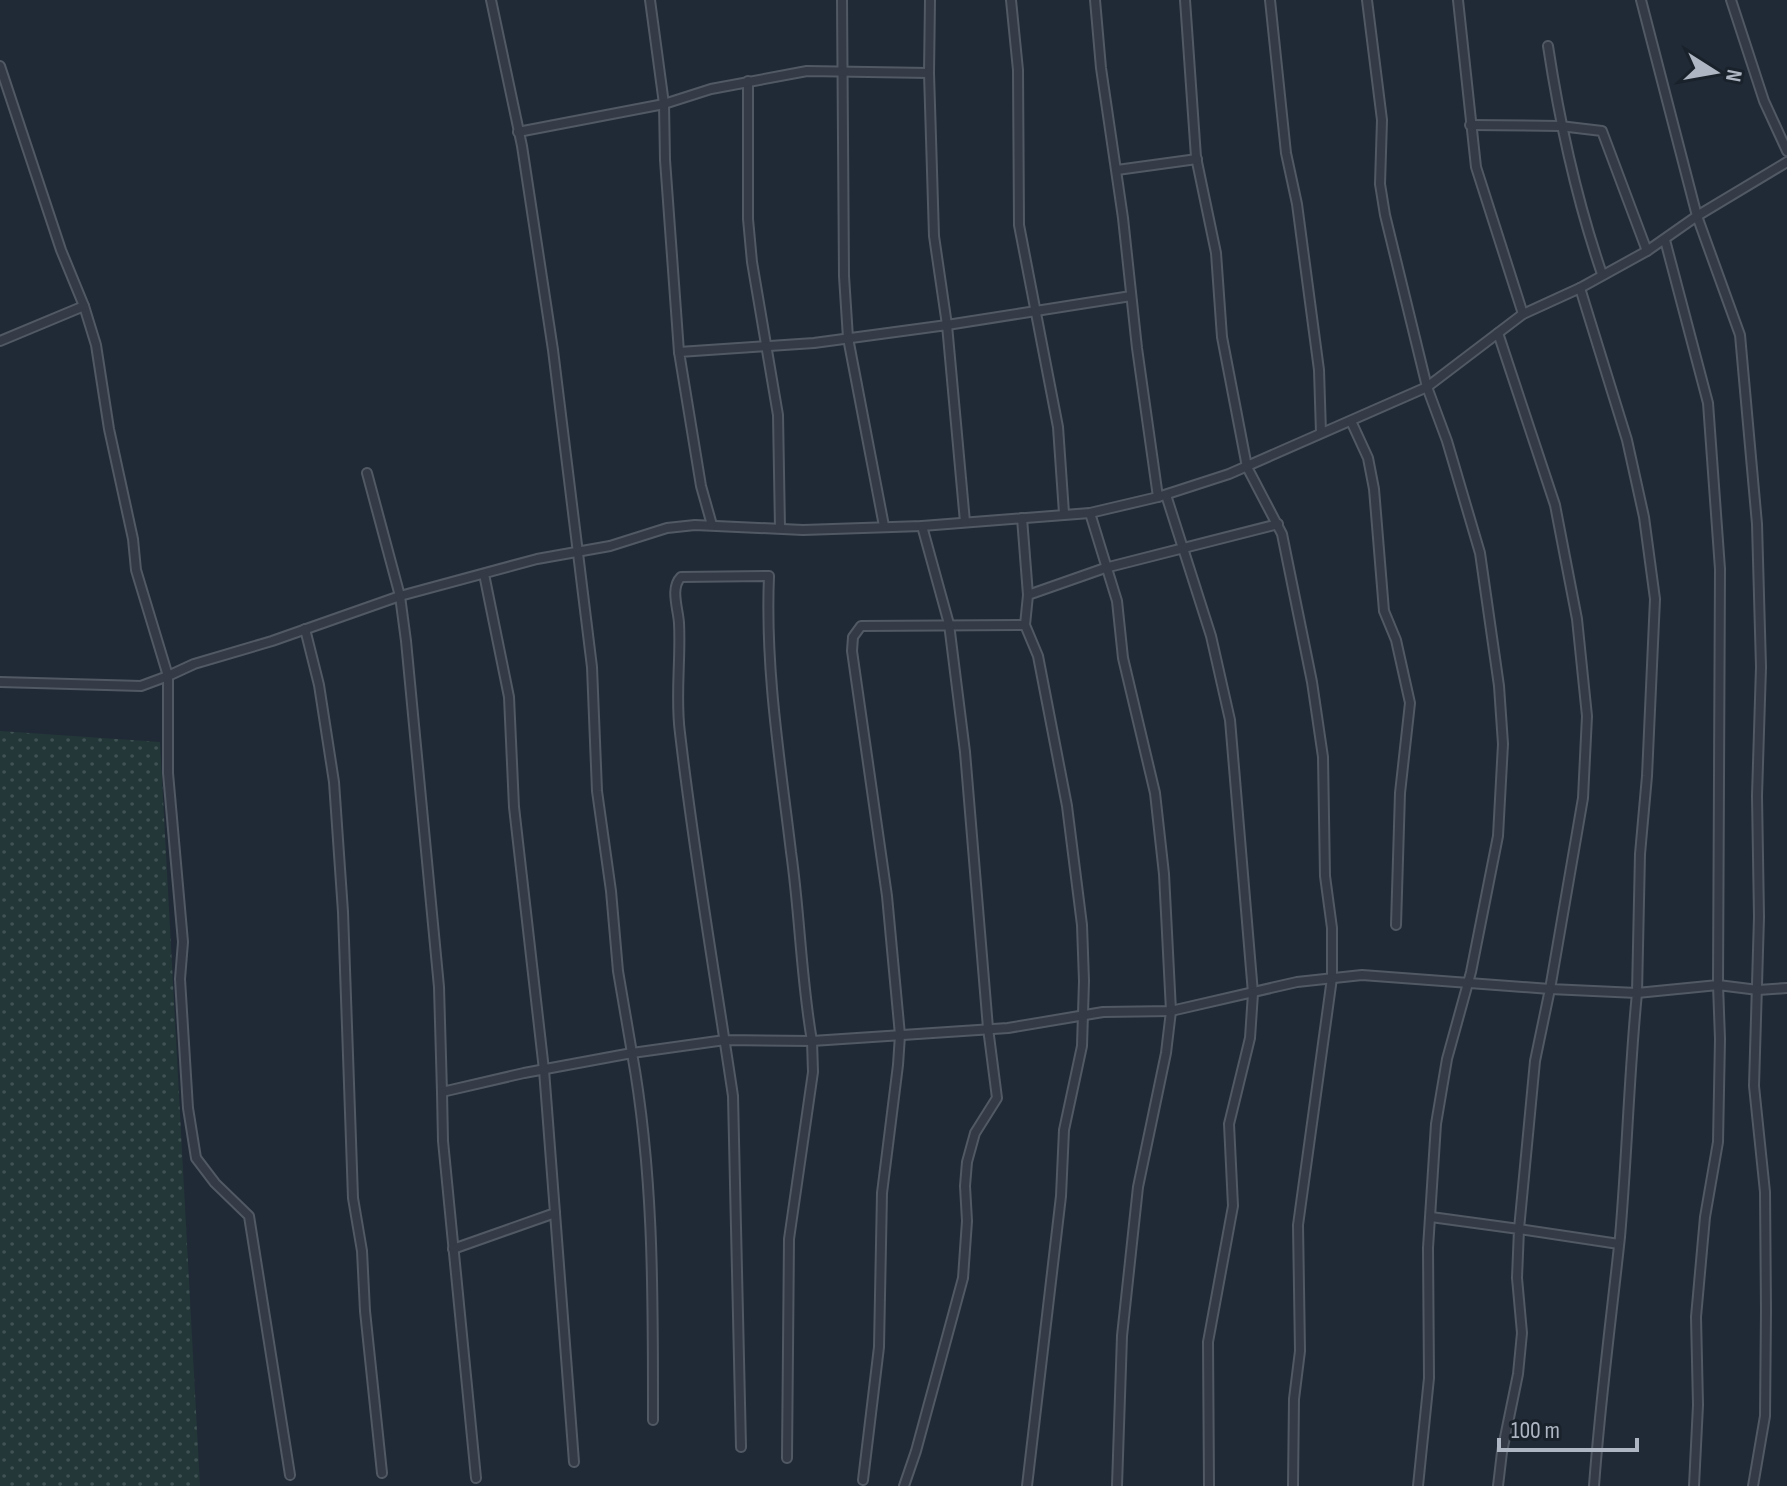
<svg xmlns="http://www.w3.org/2000/svg" width="1787" height="1486" font-family="'Sofia Sans Condensed',sans-serif">
  <style>
    .grass { fill: url(#grass-dots) }
    .lines { fill: none; stroke-linecap: round; stroke-linejoin: round }
    .minor-casing { stroke: #515964; stroke-width: 12 }
    .minor { stroke: #343b46; stroke-width: 8 }
  </style>
  <defs>
    <pattern id="grass-dots" width="8" height="8" patternUnits="userSpaceOnUse" patternTransform="scale(2)"><rect width="8" height="8" fill="#233738"/><path d="M2 2h.1M6 6h.1" fill="none" stroke="#405253" stroke-width="1.8" stroke-linecap="round"/></pattern>
  </defs>
  <rect width="100%" height="100%" fill="#202a36"/>
  <polygon class="grass" points="0,731 160,742 200,1486 0,1486"/>
  <g class="lines">
    <defs>
      <g id="minor">
        <polyline points="650,0 664,104 665,160 679,352"/>
        <polyline points="842,0 844,276 848,338 884,526"/>
        <polyline points="930,0 929,73 934,236 947,325 1131,296"/>
        <polyline points="1011,0 1018,70 1019,225 1058,427 1064,513"/>
        <polyline points="1095,0 1101,68 1123,218 1137,348 1158,497"/>
        <polyline points="1185,0 1196,157 1216,253 1222,337 1247,467 1282,534 1312,682 1323,757 1325,876 1332,928 1332,978 1298,1225 1300,1351 1294,1399 1293,1486"/>
        <polyline points="1270,0 1286,153 1297,204 1319,370 1321,433"/>
        <polyline points="1367,0 1382,120 1380,184 1385,215 1427,387 1447,441 1480,553 1499,686 1503,744 1498,836 1471,972 1447,1059 1436,1124 1428,1248 1429,1378 1418,1486"/>
        <polyline points="1458,0 1476,167 1523,314"/>
        <polyline points="1641,0 1697,216 1740,335 1757,524 1761,667 1757,796 1759,917 1754,1086 1765,1192 1766,1310 1765,1416 1753,1486"/>
        <polyline points="1731,0 1764,101 1787,151"/>
        <path d="M1548,46C1560,125 1576,198 1602,274"/>
        <polyline points="0,66 61,250 84,306 96,345 109,429 133,539 136,570 168,676 194,664 272,641 400,596 537,559 610,546 667,528 695,525 803,530 922,526 1090,513 1158,497 1229,474 1427,387 1523,314 1580,288 1647,251 1697,216 1787,162"/>
        <polyline points="748,81 748,219 752,262 778,415 780,528"/>
        <polyline points="1470,125 1560,126 1602,131 1647,251"/>
        <polyline points="518,132 664,104 711,89 807,71 929,73"/>
        <polyline points="1117,170 1197,159"/>
        <polyline points="1580,288 1627,440 1644,517 1655,599 1647,776 1640,854 1637,993 1718,985 1720,569 1708,403 1665,240"/>
        <path d="M1498,333L1555,505L1577,619L1587,716L1583,798L1550,989L1637,993C1629,1074 1627,1156 1620,1237C1611,1320 1600,1403 1594,1486"/>
        <polyline points="0,341 84,306"/>
        <polyline points="1351,421 1368,458 1374,489 1384,611 1396,640 1410,703 1400,793 1396,925"/>
        <polyline points="367,473 400,596 406,641 439,987 442,1092 524,1073 632,1053 618,971 611,891 597,791 592,667 553,350 522,146 491,0"/>
        <polyline points="1166,495 1211,636 1230,720 1253,993 1250,1038 1229,1124 1233,1206 1208,1342 1209,1486"/>
        <polyline points="1090,513 1117,601 1123,658 1155,793 1164,874 1171,1011 1166,1053 1138,1187 1122,1336 1117,1486"/>
        <polyline points="1022,518 1028,595"/>
        <polyline points="712,525 701,486 679,352 814,343 947,325 965,522"/>
        <polyline points="305,629 319,685 334,782 343,912 353,1198 362,1251 365,1311 382,1473"/>
        <polyline points="0,682 141,686 168,676 168,773 183,942 180,979 188,1108 196,1158 215,1183 249,1216 290,1475"/>
        <polyline points="442,1092 443,1141 476,1478"/>
        <polyline points="555,1213 574,1462"/>
        <polyline points="1431,1217 1519,1229 1517,1278 1522,1333 1518,1374 1502,1452 1498,1486"/>
        <polyline points="453,1249 555,1213 544,1070 514,807 509,697 484,574"/>
        <path d="M653,1420C653,1297 654,1175 632,1053L725,1040L812,1041C801,978 800,915 791,852C780,760 765,669 769,576L681,577C670,588 678,608 679,623C681,660 675,697 680,733C694,855 715,975 733,1096L741,1447"/>
        <polyline points="787,1458 789,1239 813,1072 812,1041 1008,1028 1103,1012 1171,1011 1297,982 1362,975 1550,989 1535,1061 1519,1229 1619,1244"/>
        <polyline points="863,1480 879,1347 882,1193 898,1065 900,1035 887,896 852,651 853,637 861,626 1025,625"/>
        <polyline points="904,1486 916,1451 963,1278 967,1221 965,1186 967,1162 975,1133 997,1098 988,1028 965,752 949,624 922,526"/>
        <polyline points="1027,1486 1061,1196 1064,1130 1082,1046 1084,981 1082,925 1067,806 1038,656 1025,625 1028,595 1105,568 1278,524"/>
        <polyline points="1694,1486 1698,1405 1696,1317 1705,1217 1718,1142 1720,1039 1718,985 1758,990 1787,988"/>
      </g>
    </defs>
    <use href="#minor" class="minor-casing"/>
    <use href="#minor" class="minor"/>
  </g>
  <g transform="translate(1715 72) rotate(101)" stroke="#19212b" stroke-width="6" paint-order="stroke">
  <path d="M0-6L14 30L0 20L-14 30Z" fill="#aeb6c3"/>
  <text y="-12" font-size="22" font-weight="bold" text-anchor="middle" fill="#aeb6c3">N</text>
  </g>
  <path d="M1499 1438v12h138v-12" fill="none" stroke="#aeb6c3" stroke-width="4"/>
  <text x="1511" y="1438" font-size="24" fill="#aeb6c3" stroke="#19212b" stroke-width="6" paint-order="stroke">100 m</text>
</svg>
